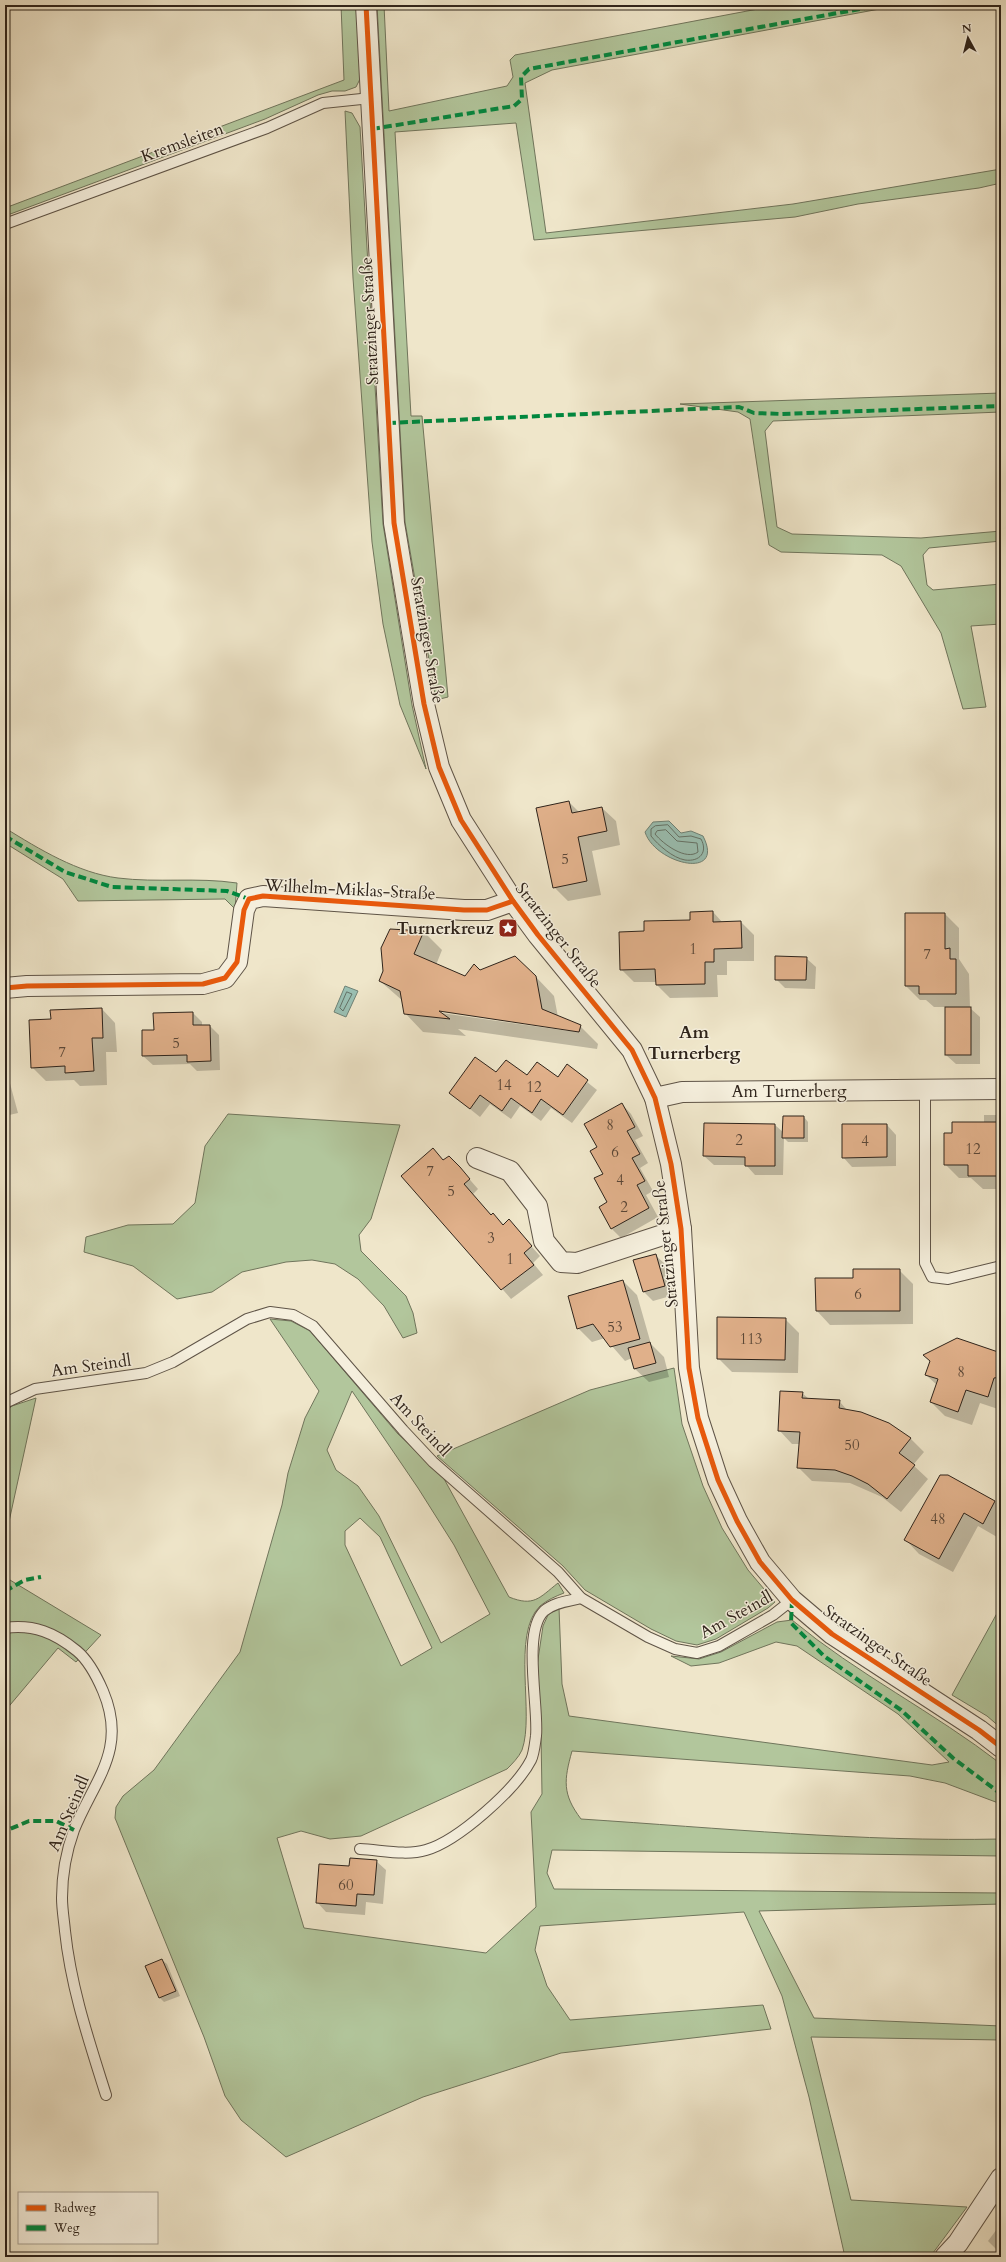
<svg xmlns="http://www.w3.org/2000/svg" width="1006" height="2262" font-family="Cardo,serif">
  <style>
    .green { fill: #b2c69c; stroke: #70755c; fill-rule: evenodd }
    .water { fill: #9ac0b3; stroke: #6f8276 }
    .shadow { fill: #0003; fill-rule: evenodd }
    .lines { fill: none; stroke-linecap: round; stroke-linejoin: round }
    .shore { stroke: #647267; stroke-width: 1 }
    .building { fill: #e0b08a; stroke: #2f241b }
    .lane-casing { stroke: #5f5447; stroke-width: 12 }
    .street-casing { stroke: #5f5447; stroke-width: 22 }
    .lane { stroke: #f5efdd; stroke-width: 10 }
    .street { stroke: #f5efdd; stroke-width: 20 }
    .quiet { stroke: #00873e; stroke-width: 4; stroke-dasharray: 8 4; stroke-linecap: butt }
    .cycleway-casing { stroke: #f5efdd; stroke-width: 8 }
    .cycleway { stroke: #e8590c; stroke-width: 5 }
    .labels { text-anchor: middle; stroke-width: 3; stroke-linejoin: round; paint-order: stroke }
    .number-label { font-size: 15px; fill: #5b4737 }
    .street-label { font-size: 17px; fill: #2f241b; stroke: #f5efdd }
    .poi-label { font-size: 17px; font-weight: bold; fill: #2f241b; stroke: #f5efdd; text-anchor: end }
    .neighbourhood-label { font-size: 18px; font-weight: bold; fill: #2f241b; stroke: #f5efdd }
  </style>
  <rect width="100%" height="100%" fill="#efe6ca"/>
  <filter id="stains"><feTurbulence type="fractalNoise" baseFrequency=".005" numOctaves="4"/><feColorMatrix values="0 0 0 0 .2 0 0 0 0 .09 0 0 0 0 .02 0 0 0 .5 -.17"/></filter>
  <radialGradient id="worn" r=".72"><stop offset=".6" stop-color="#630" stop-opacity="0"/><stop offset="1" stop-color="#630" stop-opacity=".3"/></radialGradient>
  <g class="green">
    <polygon points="341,5 358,5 360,79 356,87 345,91 332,91 318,95 265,119 5,216 5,208 344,80"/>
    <polygon points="377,5 384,5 389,111 507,86 513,77 510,60 515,55 779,5 795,5 796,8 834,11 863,5 901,5 552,70 525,83 546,233 793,204 1001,169 1001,183 979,188 858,204 795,217 534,240 516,123 395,132 411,416 422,416 448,697 436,700 405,522"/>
    <polygon points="345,111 352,113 360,127 383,524 412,705 426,769 400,705 383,624 372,542 353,278"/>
    <polygon points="1001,393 1001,412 773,421 765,431 777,527 792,534 921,538 1001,531 1001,541 929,548 923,555 927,585 933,590 1001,584 1001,624 971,626 986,707 963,709 941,633 901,566 882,555 781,552 769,545 750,419 738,412 680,404"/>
    <path d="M5,828C39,849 78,873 118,878C157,883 197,877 237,883L235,909L225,899L78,901L63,879L5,843Z"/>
    <polygon points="228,1114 400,1125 371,1219 359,1235 361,1251 406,1296 413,1313 417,1333 403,1338 384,1306 358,1279 335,1264 312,1260 286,1262 242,1272 212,1292 177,1299 133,1266 84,1252 86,1237 128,1225 173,1224 195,1203 205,1146"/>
    <path d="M270,1319L291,1321L310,1331L398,1434L443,1477L509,1597C534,1607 539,1598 558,1583L564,1593C556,1596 547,1600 540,1606C511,1634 535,1714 522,1750C519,1757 512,1764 507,1769L361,1836L330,1839L301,1831L277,1838L304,1928L486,1953L536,1907L531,1812L542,1794L541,1734L537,1666L543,1626L548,1615L559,1608L562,1684L569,1716L932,1765L949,1762L898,1714L797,1646L776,1642L719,1663L691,1666L671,1656L699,1659L721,1652L777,1622L792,1620C857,1674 934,1712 1001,1764V1804L945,1783L910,1776L572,1751C564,1780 562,1794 581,1819C720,1828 861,1842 1001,1839V1856L552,1850L547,1873L554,1889L1001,1893V1904L759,1911L814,2018L1001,2026V2040L811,2037L851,2200L967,2207L930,2257H845L809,2097L782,1996L744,1912L540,1926L535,1950L547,1986L570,2020L763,2005L771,2029L561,2053L423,2097L286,2157L241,2120L225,2096L204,2037L115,1818L116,1807L123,1796L154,1770L240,1652L282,1505L288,1473L305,1418L319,1391ZM352,1391L418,1488L454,1545L490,1614L441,1643L379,1516L358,1486L336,1470L327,1450ZM360,1518L380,1537L432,1648L401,1666L345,1545V1531Z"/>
    <polygon points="674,1368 682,1424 703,1486 722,1528 748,1570 775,1602 768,1608 716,1639 697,1645 676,1641 651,1629 585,1590 563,1566 437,1456 590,1390"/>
    <polygon points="36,1398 5,1540 5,1412 12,1406"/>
    <polygon points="5,1577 101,1635 76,1662 58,1648 5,1711"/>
    <polygon points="1001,1606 1001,1728 987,1716 952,1695"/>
  </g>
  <g class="water">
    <path d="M669,821L681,833L691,831L703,836C726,881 655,864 645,832L653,822Z"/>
    <polygon points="345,986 358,991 346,1017 334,1012"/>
  </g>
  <g class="shadow">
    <polygon points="569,802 579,812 602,808 616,821 620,845 592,851 601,895 568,901 554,887"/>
    <polygon points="713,912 723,923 741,922 754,935 754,961 727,961 727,975 717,975 718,997 670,998 657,985 657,982 634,982 621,969 645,932 691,921"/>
    <polygon points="906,914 945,914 959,928 959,959 969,974 970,1008 980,1017 980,1064 956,1064 946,1055 946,1007 934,1007 926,1000 920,1000 906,986"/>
    <path d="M424,932L442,950L436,965L465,977L480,971L536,977L554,996L558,1017L580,1026L598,1044L597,1049L458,1029L466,1036L423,1032L405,1013L403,1001L380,981ZM434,1010L567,1029L569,1031L434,1012Z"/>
    <polygon points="806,958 816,967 815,989 785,988 776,979"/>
    <polygon points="102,1009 115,1023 117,1052 106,1052 107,1085 80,1086 74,1080 46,1081 32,1067 52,1020"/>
    <polygon points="193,1013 202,1022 202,1026 210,1026 219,1035 220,1070 197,1071 190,1064 153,1065 143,1056 155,1031"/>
    <polygon points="5,1065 18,1113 5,1116"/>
    <polygon points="567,1066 597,1090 572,1123 551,1108 541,1121 520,1106 511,1119 490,1104 480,1117 450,1093 497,1074 558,1078"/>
    <polygon points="622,1104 631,1114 643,1136 635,1140 648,1163 640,1168 653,1191 646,1195 658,1217 621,1238 612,1229 600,1207 609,1202 598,1147"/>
    <polygon points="984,1115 1001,1115 1001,1189 983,1189 971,1178 959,1178 945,1164 953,1134 984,1123"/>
    <polygon points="804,1117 808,1122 808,1142 788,1142 784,1138 783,1175 755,1175 746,1165 714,1165 704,1156 775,1125 784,1133"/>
    <polygon points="887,1125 896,1135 896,1166 852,1167 843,1157"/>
    <polygon points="444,1161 458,1166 478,1189 473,1194 492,1216 503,1225 509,1221 540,1256 533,1263 543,1275 511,1299 403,1176"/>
    <polygon points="655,1255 665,1264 674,1295 653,1301 644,1292"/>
    <polygon points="899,1270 913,1284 913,1324 830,1325 817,1311 854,1279"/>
    <polygon points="623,1281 637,1295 651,1344 664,1357 669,1377 649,1382 635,1369 632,1358 625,1361 605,1338 592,1342 578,1328"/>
    <polygon points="785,1319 799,1333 798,1373 732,1372 718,1358"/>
    <polygon points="1001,1354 1001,1410 980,1403 972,1425 945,1416 931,1402 937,1385 926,1375 931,1362 924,1355"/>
    <polygon points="802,1393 809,1399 839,1401 848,1411 889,1424 911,1439 924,1452 913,1465 928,1479 901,1512 882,1497 850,1483 812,1481 798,1467 800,1444 792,1444 779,1430"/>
    <polygon points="940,1476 995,1502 1001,1508 1001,1529 997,1537 978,1526 953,1572 919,1554 906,1540"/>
    <polygon points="376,1861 386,1870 383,1904 366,1902 365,1915 326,1912 317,1902 350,1867"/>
    <polygon points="162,1960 167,1964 180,1996 164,2002 160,1998"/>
    <polygon points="1000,2225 1001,2225 1001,2254 988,2241"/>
  </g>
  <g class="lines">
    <g class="shore">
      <path d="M668,825L679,837L691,836L701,839C708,852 700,862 685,860C673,858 658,845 651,836V829L655,826Z"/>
      <path d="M666,830L677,841L697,843L698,852C686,861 663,844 655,834L657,831Z"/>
      <polygon points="347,992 352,994 343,1011 340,1008"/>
    </g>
  </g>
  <g class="building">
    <polygon points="569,801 572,813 602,807 607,831 578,837 587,881 553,888 536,808"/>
    <polygon points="713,911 713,922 741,921 742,948 714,949 714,962 705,962 705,984 656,985 655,969 620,970 619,932 644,931 644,921 690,920 690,912"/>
    <polygon points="905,913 945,913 945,949 950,948 950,959 956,959 956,994 919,994 919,986 905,986"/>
    <polygon points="390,929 424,931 414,954 465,976 474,964 480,970 515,956 536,976 542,1009 581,1025 579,1032 439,1011 450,1019 404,1014 400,991 379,981 383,971 381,948"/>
    <polygon points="775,956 807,957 806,980 775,980"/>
    <rect x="945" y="1007" width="26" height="48"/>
    <polygon points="102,1008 103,1038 92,1038 94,1071 65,1073 65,1066 31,1068 29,1020 51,1019 50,1010"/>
    <polygon points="193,1012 193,1025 210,1025 211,1061 187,1062 187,1055 142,1056 142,1030 154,1030 153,1013"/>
    <polygon points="475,1057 496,1072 506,1060 527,1075 537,1062 558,1077 567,1064 588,1080 563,1115 541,1099 532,1113 511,1098 502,1111 480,1095 470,1109 449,1093"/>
    <polygon points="622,1103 635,1127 627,1131 640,1154 632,1158 645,1181 637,1185 649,1208 611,1229 599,1207 607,1202 594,1178 603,1174 590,1151 597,1147 584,1124"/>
    <polygon points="783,1116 804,1116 804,1138 782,1138"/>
    <polygon points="952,1122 1001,1122 1001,1176 968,1176 968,1165 944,1165 944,1133 952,1133"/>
    <polygon points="704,1123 775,1124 775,1166 745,1166 745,1157 703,1156"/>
    <polygon points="842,1124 887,1124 887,1157 842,1158"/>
    <polygon points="433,1148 443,1160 449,1156 460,1167 470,1179 464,1184 491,1215 493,1213 503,1225 509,1219 532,1246 524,1253 534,1265 501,1290 401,1176"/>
    <polygon points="656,1254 665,1286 643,1292 633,1260"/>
    <polygon points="853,1269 900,1269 900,1311 816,1311 815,1278 853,1278"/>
    <polygon points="623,1280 640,1339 610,1347 593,1324 577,1329 568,1296"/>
    <polygon points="717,1317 786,1318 785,1360 717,1359"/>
    <polygon points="957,1338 1001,1353 1001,1377 994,1378 988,1397 966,1390 958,1412 930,1402 938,1379 925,1375 930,1361 923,1355"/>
    <polygon points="650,1342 656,1363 634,1369 628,1348"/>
    <polygon points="780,1391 803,1392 802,1398 840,1400 839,1408 861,1412 889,1423 911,1438 899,1453 915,1465 887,1499 868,1484 852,1476 835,1470 797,1468 800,1432 778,1431"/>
    <polygon points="940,1475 948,1475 995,1501 983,1524 964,1513 939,1559 904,1540"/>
    <polygon points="350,1858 377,1860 374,1895 357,1894 356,1906 316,1903 319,1864 349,1866"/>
    <polygon points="162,1959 176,1991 159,1998 145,1966"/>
  </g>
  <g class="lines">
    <defs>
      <g id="lane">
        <polyline points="5,224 267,128 323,103 371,98"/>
        <polyline points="925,1090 925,1263 932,1277 948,1279 1001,1266"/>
        <polyline points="5,1403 35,1389 146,1373 173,1362 247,1319 270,1312 293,1315 313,1326 403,1430 433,1462 558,1572 581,1598 648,1637 675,1649 697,1653 719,1646 773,1615 792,1600"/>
        <path d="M5,1628C34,1624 55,1633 77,1651C89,1661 97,1677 103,1691C128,1750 94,1780 74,1830C66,1852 62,1875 62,1898C62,1909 64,1920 65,1931C71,1988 89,2041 106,2095"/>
        <path d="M360,1849C381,1850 406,1856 426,1850C458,1841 516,1789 531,1760C534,1754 535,1743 536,1736C539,1708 522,1632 544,1611C554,1602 570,1601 581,1598"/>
      </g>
      <g id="street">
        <polyline points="366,5 394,523 424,704 439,767 461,820 513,901 538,935 632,1050 655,1098 671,1164 681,1229 689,1368 698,1418 718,1480 737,1521 760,1562 792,1600 832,1634 979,1730 1001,1747"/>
        <polyline points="5,988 27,986 203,984 225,978 237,962 244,910 249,899 263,896 464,910 487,910 513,901"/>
        <polyline points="655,1098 682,1092 1001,1089"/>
        <polyline points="477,1158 510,1171 537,1206 544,1241 561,1262 577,1263 681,1229"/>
        <polyline points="945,2257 958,2243 1001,2178"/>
      </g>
    </defs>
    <use href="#lane" class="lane-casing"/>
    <use href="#street" class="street-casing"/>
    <use href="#lane" class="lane"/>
    <use href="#street" class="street"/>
    <g class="quiet">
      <polyline points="372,129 514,106 522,99 521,77 529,69 882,5"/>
      <polyline points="388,423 739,407 754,413 782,414 1001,406"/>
      <polyline points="5,836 65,872 112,887 227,891 249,899"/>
      <polyline points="5,1591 25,1580 41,1577"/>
      <polyline points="792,1600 791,1623 824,1656 901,1710 953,1758 1001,1794"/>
      <polyline points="5,1839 10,1829 29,1821 56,1821 74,1830"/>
    </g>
    <defs>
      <g id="cycleway">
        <polyline points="366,5 394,523 424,704 439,767 461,820 513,901 538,935 632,1050 655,1098 671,1164 681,1229 689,1368 698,1418 718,1480 737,1521 760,1562 792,1600 832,1634 979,1730 1001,1747"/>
        <polyline points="5,988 27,986 203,984 225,978 237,962 244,910 249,899 263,896 464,910 487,910 513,901"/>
      </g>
    </defs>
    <use href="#cycleway" class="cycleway-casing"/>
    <use href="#cycleway" class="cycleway"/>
  </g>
  <defs>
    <symbol id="sight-square" viewBox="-11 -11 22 22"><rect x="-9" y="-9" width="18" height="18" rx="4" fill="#8f2418" stroke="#f5efdd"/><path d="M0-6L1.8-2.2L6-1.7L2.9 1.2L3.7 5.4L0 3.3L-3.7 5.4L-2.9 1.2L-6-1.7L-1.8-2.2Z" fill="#fff"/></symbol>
  </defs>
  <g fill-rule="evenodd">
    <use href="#sight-square" x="497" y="917" width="22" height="22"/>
  </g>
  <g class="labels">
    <g class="number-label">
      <text x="565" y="864">5</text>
      <text x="693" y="954">1</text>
      <text x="927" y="959">7</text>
      <text x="176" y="1048">5</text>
      <text x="62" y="1057">7</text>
      <text x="504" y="1090">14</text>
      <text x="534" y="1092">12</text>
      <text x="610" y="1130">8</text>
      <text x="739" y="1145">2</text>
      <text x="865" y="1146">4</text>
      <text x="973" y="1154">12</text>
      <text x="615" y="1157">6</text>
      <text x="430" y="1176">7</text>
      <text x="620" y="1185">4</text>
      <text x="451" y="1196">5</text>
      <text x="624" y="1212">2</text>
      <text x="491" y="1243">3</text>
      <text x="510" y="1264">1</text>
      <text x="858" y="1299">6</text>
      <text x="615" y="1332">53</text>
      <text x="751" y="1344">113</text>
      <text x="961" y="1377">8</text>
      <text x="852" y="1450">50</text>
      <text x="938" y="1524">48</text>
      <text x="346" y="1890">60</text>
    </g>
    <g class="street-label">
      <text transform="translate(182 142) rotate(-20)" y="6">Kremsleiten</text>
      <text transform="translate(369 321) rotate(-93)" y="6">Stratzinger Straße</text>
      <text transform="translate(428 640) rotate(80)" y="6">Stratzinger Straße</text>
      <text transform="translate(350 889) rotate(3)" y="6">Wilhelm-Miklas-Straße</text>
      <text transform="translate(559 935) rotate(52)" y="6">Stratzinger Straße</text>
      <text x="789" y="1097">Am Turnerberg</text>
      <text transform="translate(665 1244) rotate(-96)" y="6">Stratzinger Straße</text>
      <text transform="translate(91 1365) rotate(-8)" y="6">Am Steindl</text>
      <text transform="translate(421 1424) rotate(47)" y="6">Am Steindl</text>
      <text transform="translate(736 1614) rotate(-29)" y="6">Am Steindl</text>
      <text transform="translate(878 1645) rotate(35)" y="6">Stratzinger Straße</text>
      <text transform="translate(68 1813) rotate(-67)" y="6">Am Steindl</text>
    </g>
    <g class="poi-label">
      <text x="494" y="934">Turnerkreuz</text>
    </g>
    <g class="neighbourhood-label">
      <text x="694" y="1038">Am<tspan x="694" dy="21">Turnerberg</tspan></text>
    </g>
  </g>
  <rect width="1006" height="2262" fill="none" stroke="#efe6ca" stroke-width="20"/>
  <rect x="6" y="6" width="994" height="2250" fill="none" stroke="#2f241b" stroke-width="2"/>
  <rect x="10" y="10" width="986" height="2242" fill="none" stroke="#2f241b"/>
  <rect x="18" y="2192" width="140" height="52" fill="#f5efdd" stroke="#a69e8f"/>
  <rect x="26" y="2205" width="20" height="6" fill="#e8590c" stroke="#a69e8f"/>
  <text x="54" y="2212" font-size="12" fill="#2f241b">Radweg</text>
  <rect x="26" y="2225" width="20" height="6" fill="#00873e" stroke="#a69e8f"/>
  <text x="54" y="2232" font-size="12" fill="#2f241b">Weg</text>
  <g transform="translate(968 38) rotate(353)" stroke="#f5efdd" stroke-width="3" paint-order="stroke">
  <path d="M0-3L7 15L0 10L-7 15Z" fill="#2f241b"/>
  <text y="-6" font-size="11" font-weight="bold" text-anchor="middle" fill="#2f241b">N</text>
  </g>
  <rect width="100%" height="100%" filter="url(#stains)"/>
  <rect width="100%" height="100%" fill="url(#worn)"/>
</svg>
